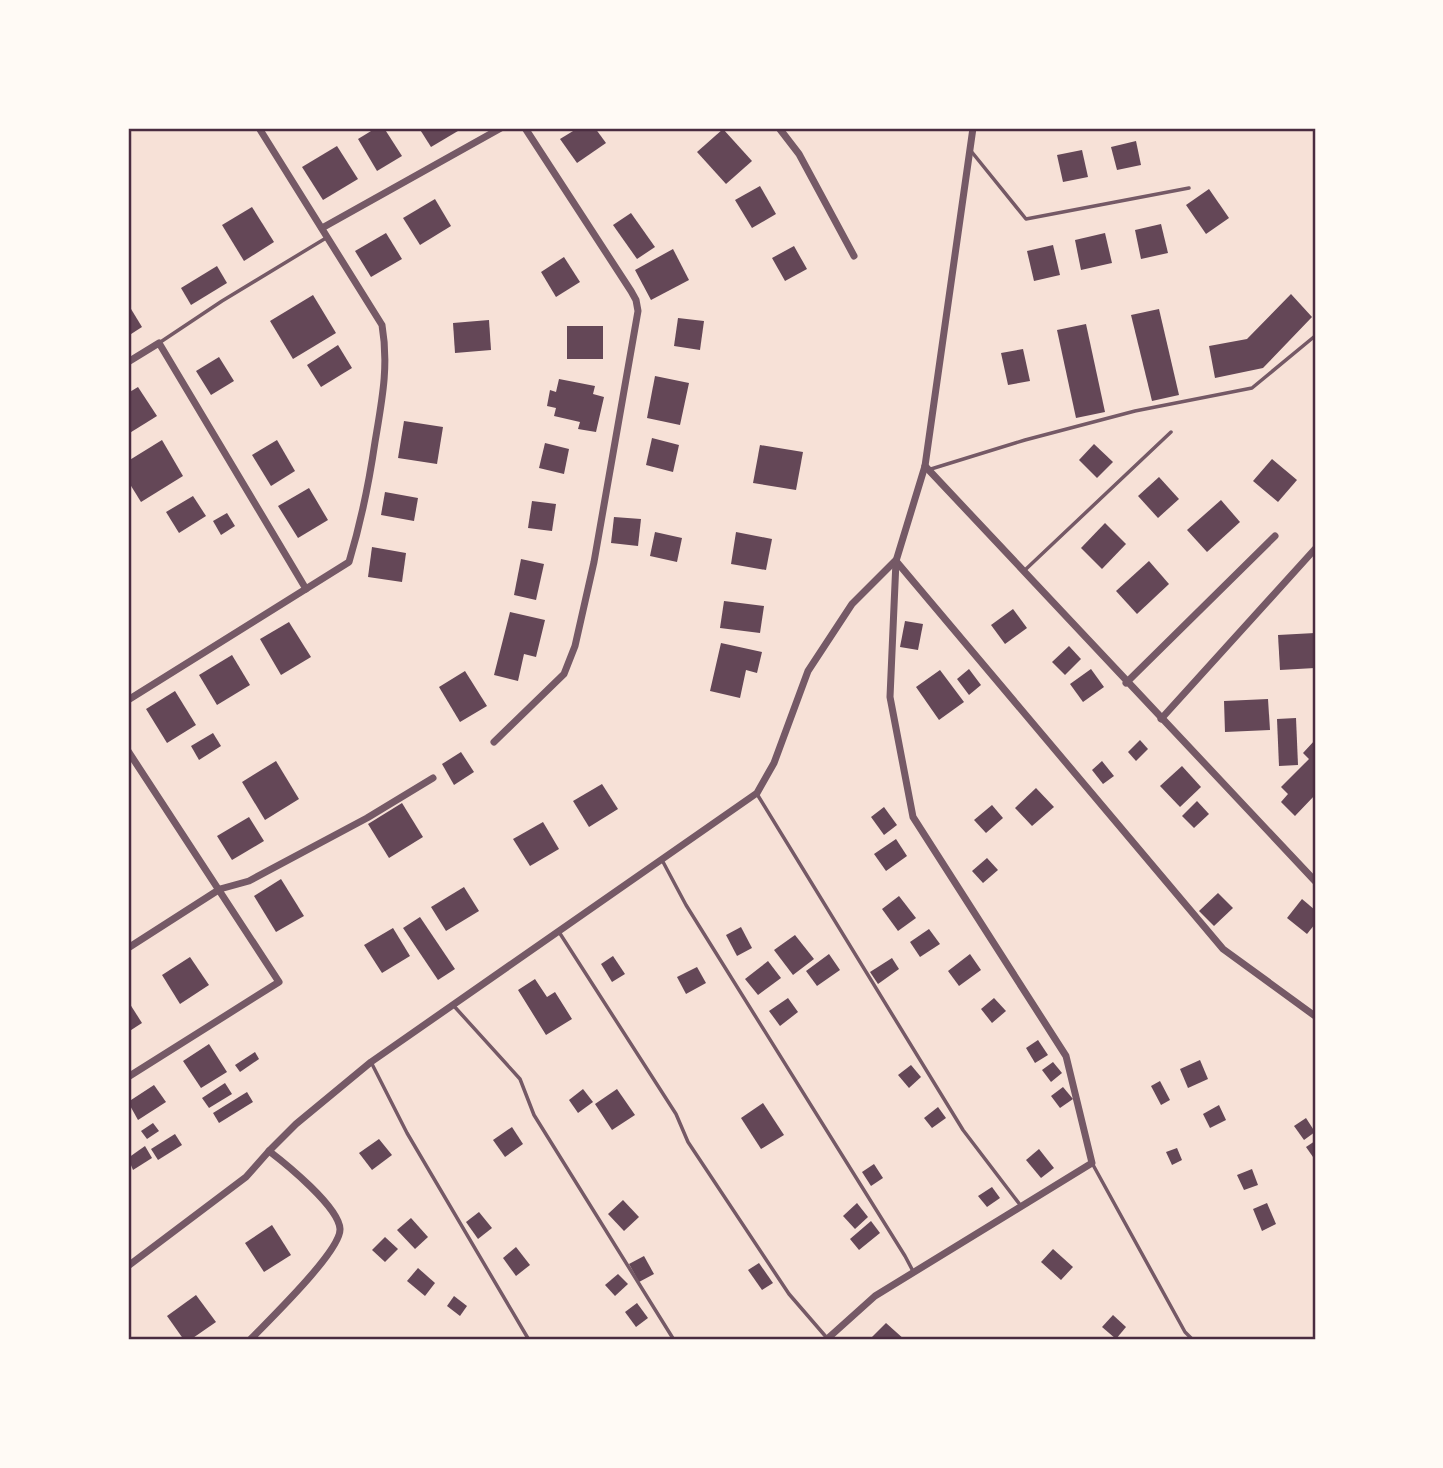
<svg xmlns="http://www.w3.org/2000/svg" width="1443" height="1468" font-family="'Noto Sans',sans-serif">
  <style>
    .building { fill: #644757 }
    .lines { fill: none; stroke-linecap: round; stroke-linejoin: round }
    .service { stroke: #755966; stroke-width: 3.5 }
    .minor { stroke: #755966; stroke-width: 7 }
    .neatline { fill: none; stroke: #4a2c40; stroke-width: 2.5 }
  </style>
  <rect width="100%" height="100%" fill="#f7e1d7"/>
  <g class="building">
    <polygon points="376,128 384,128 402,156 377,171 358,139"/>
    <polygon points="419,128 463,128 431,147"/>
    <polygon points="578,128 595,128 606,143 577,163 560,139"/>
    <polygon points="723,129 752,161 726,184 697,152"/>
    <polygon points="1136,141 1141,165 1117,170 1111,147"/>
    <polygon points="337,146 358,179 323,200 302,167"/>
    <polygon points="1082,150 1088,177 1063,182 1057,155"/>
    <polygon points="760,186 776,214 752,228 735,200"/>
    <polygon points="1209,189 1229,218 1206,234 1186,205"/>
    <polygon points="435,199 451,226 420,245 403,218"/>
    <polygon points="252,207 274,242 244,261 222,225"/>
    <polygon points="631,213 655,247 637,259 613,225"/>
    <polygon points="1161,224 1168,253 1141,259 1135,230"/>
    <polygon points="386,233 402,259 371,277 355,251"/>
    <polygon points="1105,233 1112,263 1081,270 1075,240"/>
    <polygon points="1053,245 1060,275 1034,281 1027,251"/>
    <polygon points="794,246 807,269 785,281 772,258"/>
    <polygon points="673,249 689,280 651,300 635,270"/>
    <polygon points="564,257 580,282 556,297 541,272"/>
    <polygon points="217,266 227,283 191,305 181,288"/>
    <polygon points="1291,294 1312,317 1263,368 1215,378 1209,346 1247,339"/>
    <polygon points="313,295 336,333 293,359 270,321"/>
    <polygon points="128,304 142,327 128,336"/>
    <polygon points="1159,309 1179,395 1152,401 1131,315"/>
    <polygon points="678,318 704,321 700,350 674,346"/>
    <polygon points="489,320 491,350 455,353 453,323"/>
    <polygon points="1086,324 1105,412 1076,418 1057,330"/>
    <rect x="567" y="326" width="36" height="33"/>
    <polygon points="338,345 352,368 321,387 307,365"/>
    <polygon points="1023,349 1030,381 1008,385 1001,353"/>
    <polygon points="219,357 234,381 211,395 196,371"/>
    <polygon points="655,376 689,383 680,425 647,418"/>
    <polygon points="559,379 595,386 593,394 604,397 596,432 578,429 580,422 554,416 556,408 547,406 550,390 556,392"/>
    <polygon points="138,387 157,416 128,434 128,393"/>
    <polygon points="404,421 443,427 437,464 398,458"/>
    <polygon points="652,438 679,445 673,472 646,465"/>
    <polygon points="162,440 183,476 141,502 128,481 128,461"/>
    <polygon points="277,440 295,471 271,486 252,455"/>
    <polygon points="545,443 569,449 564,474 539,468"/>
    <polygon points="1094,444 1113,462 1097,478 1079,460"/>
    <polygon points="760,445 803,452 796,490 753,483"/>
    <polygon points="1272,459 1297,480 1278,502 1253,481"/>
    <polygon points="1159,477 1179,499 1158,518 1138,496"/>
    <polygon points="309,488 328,520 298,538 278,506"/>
    <polygon points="385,492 418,498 414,521 381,515"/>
    <polygon points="193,496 206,516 179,533 166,512"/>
    <polygon points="1221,500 1240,522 1207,552 1187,530"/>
    <polygon points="532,501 556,504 552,531 528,528"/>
    <polygon points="227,513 235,526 221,535 213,521"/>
    <polygon points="614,517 641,519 638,546 611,543"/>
    <polygon points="1105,523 1126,544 1102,569 1081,548"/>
    <polygon points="655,532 682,538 677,562 650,556"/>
    <polygon points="736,532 772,539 766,570 731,564"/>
    <polygon points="372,547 406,553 402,582 368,577"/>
    <polygon points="521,559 544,564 536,600 514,595"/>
    <polygon points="1149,561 1169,584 1137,614 1116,591"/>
    <polygon points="724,601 764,606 760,633 720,628"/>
    <polygon points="1013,609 1027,628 1005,644 991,625"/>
    <polygon points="510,612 545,620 536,657 524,654 518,681 494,675"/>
    <polygon points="905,621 923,624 918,650 900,647"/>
    <polygon points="289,622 311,657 281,675 260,639"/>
    <polygon points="1315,633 1315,668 1280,670 1278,635"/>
    <polygon points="721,643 762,652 757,673 746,670 740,698 710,691"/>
    <polygon points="1069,646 1081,659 1065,675 1052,662"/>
    <polygon points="232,655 250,685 217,705 199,675"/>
    <polygon points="969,669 981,685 969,695 957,679"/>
    <polygon points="1091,669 1104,687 1083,702 1070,684"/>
    <polygon points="940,670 964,702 939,720 916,687"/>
    <polygon points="465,671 487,706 460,722 439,687"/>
    <polygon points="175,691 196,725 167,743 146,709"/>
    <polygon points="1268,699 1270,730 1225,732 1224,701"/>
    <polygon points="1296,718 1298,765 1279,766 1277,719"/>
    <polygon points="213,733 221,746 199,760 191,746"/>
    <polygon points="1140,740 1148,749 1136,761 1128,752"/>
    <polygon points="1315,740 1315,795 1295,816 1281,802 1288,794 1281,787 1309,759 1303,753"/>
    <polygon points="461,752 474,772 454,785 442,764"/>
    <polygon points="276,761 299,799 265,820 242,782"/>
    <polygon points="1102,761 1114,776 1103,784 1092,770"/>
    <polygon points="1182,766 1201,787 1180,807 1160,786"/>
    <polygon points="602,784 618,809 589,827 573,801"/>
    <polygon points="1036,788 1054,807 1032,826 1015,808"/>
    <polygon points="1197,801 1209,814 1194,828 1182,816"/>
    <polygon points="402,803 423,837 389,858 368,824"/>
    <polygon points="992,805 1003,818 986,833 974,820"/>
    <polygon points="884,807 897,825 884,835 871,817"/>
    <polygon points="249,817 264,841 232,860 217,836"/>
    <polygon points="543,822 559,849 530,866 513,839"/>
    <polygon points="896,839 907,856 886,871 874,854"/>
    <polygon points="987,858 998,870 983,883 972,871"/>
    <polygon points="281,879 304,916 276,932 254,896"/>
    <polygon points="464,887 479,911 446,931 431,907"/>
    <polygon points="1218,893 1233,908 1214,926 1199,911"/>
    <polygon points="899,896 916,918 898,931 882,909"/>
    <polygon points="1302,899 1315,910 1315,924 1307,934 1287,918"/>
    <polygon points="420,917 455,969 438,980 403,928"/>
    <polygon points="741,927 752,948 737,956 726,935"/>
    <polygon points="393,928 410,956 382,973 364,945"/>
    <polygon points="929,929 940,944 920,957 910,942"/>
    <polygon points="795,935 814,959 793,975 774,950"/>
    <polygon points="829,954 840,970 817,986 806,971"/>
    <polygon points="970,954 981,970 959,986 948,971"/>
    <polygon points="613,956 625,974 612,982 601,964"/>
    <polygon points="190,957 209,985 180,1004 162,975"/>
    <polygon points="892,958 899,969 878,984 870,972"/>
    <polygon points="768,961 781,978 758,995 745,979"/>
    <polygon points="697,967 706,983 686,994 677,977"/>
    <polygon points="535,979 547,997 555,992 572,1019 546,1035 518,990"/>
    <polygon points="788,998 798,1012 780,1026 769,1011"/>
    <polygon points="994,998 1006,1011 992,1023 981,1009"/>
    <polygon points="128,1001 142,1023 128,1032"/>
    <polygon points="1038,1040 1048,1055 1035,1063 1026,1048"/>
    <polygon points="209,1044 227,1072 201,1088 183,1061"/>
    <polygon points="255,1052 259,1059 240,1072 235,1065"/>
    <polygon points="1200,1060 1208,1079 1188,1088 1180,1069"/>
    <polygon points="1053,1062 1062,1073 1051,1082 1042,1070"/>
    <polygon points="911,1065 921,1077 909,1088 898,1075"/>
    <polygon points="1160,1081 1170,1100 1161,1105 1151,1086"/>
    <polygon points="225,1083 232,1094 209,1108 202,1098"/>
    <polygon points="154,1085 166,1102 138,1120 128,1102"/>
    <polygon points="1063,1087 1073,1099 1060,1108 1051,1096"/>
    <polygon points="583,1089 593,1102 578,1113 569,1100"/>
    <polygon points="617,1089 635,1115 612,1130 595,1104"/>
    <polygon points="247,1092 253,1102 219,1123 213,1113"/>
    <polygon points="763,1103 784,1135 761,1149 741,1118"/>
    <polygon points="1219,1105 1226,1120 1210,1128 1203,1114"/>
    <polygon points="938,1107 946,1118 932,1128 924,1118"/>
    <polygon points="1306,1118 1315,1132 1304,1140 1294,1126"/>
    <polygon points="153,1123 159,1131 147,1139 141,1131"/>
    <polygon points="512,1127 523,1144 505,1157 493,1140"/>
    <polygon points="175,1134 182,1145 158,1160 151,1149"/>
    <polygon points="379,1139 392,1155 372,1170 359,1153"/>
    <polygon points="1315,1141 1315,1156 1313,1157 1306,1147"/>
    <polygon points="145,1146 152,1158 133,1170 128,1158"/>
    <polygon points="1177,1148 1182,1160 1172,1165 1166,1152"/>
    <polygon points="1039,1149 1054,1168 1041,1178 1026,1160"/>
    <polygon points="874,1164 883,1178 871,1186 862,1172"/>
    <polygon points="1252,1169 1258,1185 1244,1190 1237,1175"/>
    <polygon points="992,1187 1000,1198 987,1207 978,1196"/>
    <polygon points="623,1200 639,1217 624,1231 608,1214"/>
    <polygon points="857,1203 868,1217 855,1229 843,1216"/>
    <polygon points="1267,1203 1276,1224 1262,1231 1253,1209"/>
    <polygon points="479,1212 492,1228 478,1239 466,1222"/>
    <polygon points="411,1218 428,1237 415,1249 397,1230"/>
    <polygon points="871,1221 880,1233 859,1250 850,1239"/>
    <polygon points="272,1225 291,1255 264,1272 245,1243"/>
    <polygon points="385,1237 398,1249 385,1262 372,1250"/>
    <polygon points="516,1247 530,1265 516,1276 503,1258"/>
    <polygon points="1053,1249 1073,1267 1061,1280 1041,1262"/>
    <polygon points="644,1256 654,1274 639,1282 629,1264"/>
    <polygon points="759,1263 773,1283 762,1290 748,1270"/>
    <polygon points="418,1268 435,1283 425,1296 407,1281"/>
    <polygon points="618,1274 628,1284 615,1296 605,1285"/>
    <polygon points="196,1295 216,1322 190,1340 184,1340 167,1316"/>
    <polygon points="454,1296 467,1306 460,1316 447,1306"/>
    <polygon points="637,1303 648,1318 636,1327 625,1312"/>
    <polygon points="1113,1315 1126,1327 1116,1339 1102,1327"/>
    <polygon points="886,1323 905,1340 869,1340"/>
  </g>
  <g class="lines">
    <g class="service">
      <polyline points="971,151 1026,219 1189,188"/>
      <polyline points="159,343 222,301 326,238"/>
      <polyline points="931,469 1025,440 1135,411 1252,388 1315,336"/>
      <polyline points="1025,570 1171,432"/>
      <polyline points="757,794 963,1130 1021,1206"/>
      <polyline points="662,860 686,905 905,1256 914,1273"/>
      <polyline points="559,932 676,1114 688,1142 789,1294 827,1338"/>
      <polyline points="453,1005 520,1079 534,1115 674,1340"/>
      <polyline points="372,1064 407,1133 529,1340"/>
      <polyline points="1092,1163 1185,1332 1193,1340"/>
    </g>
    <g class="minor">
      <polyline points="779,128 799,154 854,256"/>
      <polyline points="322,228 501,128"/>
      <polyline points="128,362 159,343 306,589"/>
      <path d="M925,466C1056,604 1184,743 1315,881"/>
      <polyline points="896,561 1223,949 1315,1016"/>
      <polyline points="1126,683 1275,536"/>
      <path d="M128,700L349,562C361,522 369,483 375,442C382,400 389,366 382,325L259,128"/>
      <polyline points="1161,719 1315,549"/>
      <polyline points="494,742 564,674 575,646 594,562 638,311 636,300 631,291 525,128"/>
      <polyline points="128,751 279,982 128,1077"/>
      <polyline points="128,948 220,889 249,881 367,818 433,778"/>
      <polyline points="128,1266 246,1177 269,1151"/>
      <path d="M250,1340C268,1321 341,1251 340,1229C339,1207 286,1164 269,1151L296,1124L371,1062L757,793L774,763L808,671L852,604L895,561"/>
      <polyline points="826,1340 875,1296 1092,1163 1066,1056 913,817 890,697 896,561 925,466 973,128"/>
    </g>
  </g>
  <rect width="1443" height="1468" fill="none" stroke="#fffaf5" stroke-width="259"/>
  <rect x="130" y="130" width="1184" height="1208" class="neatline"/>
</svg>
